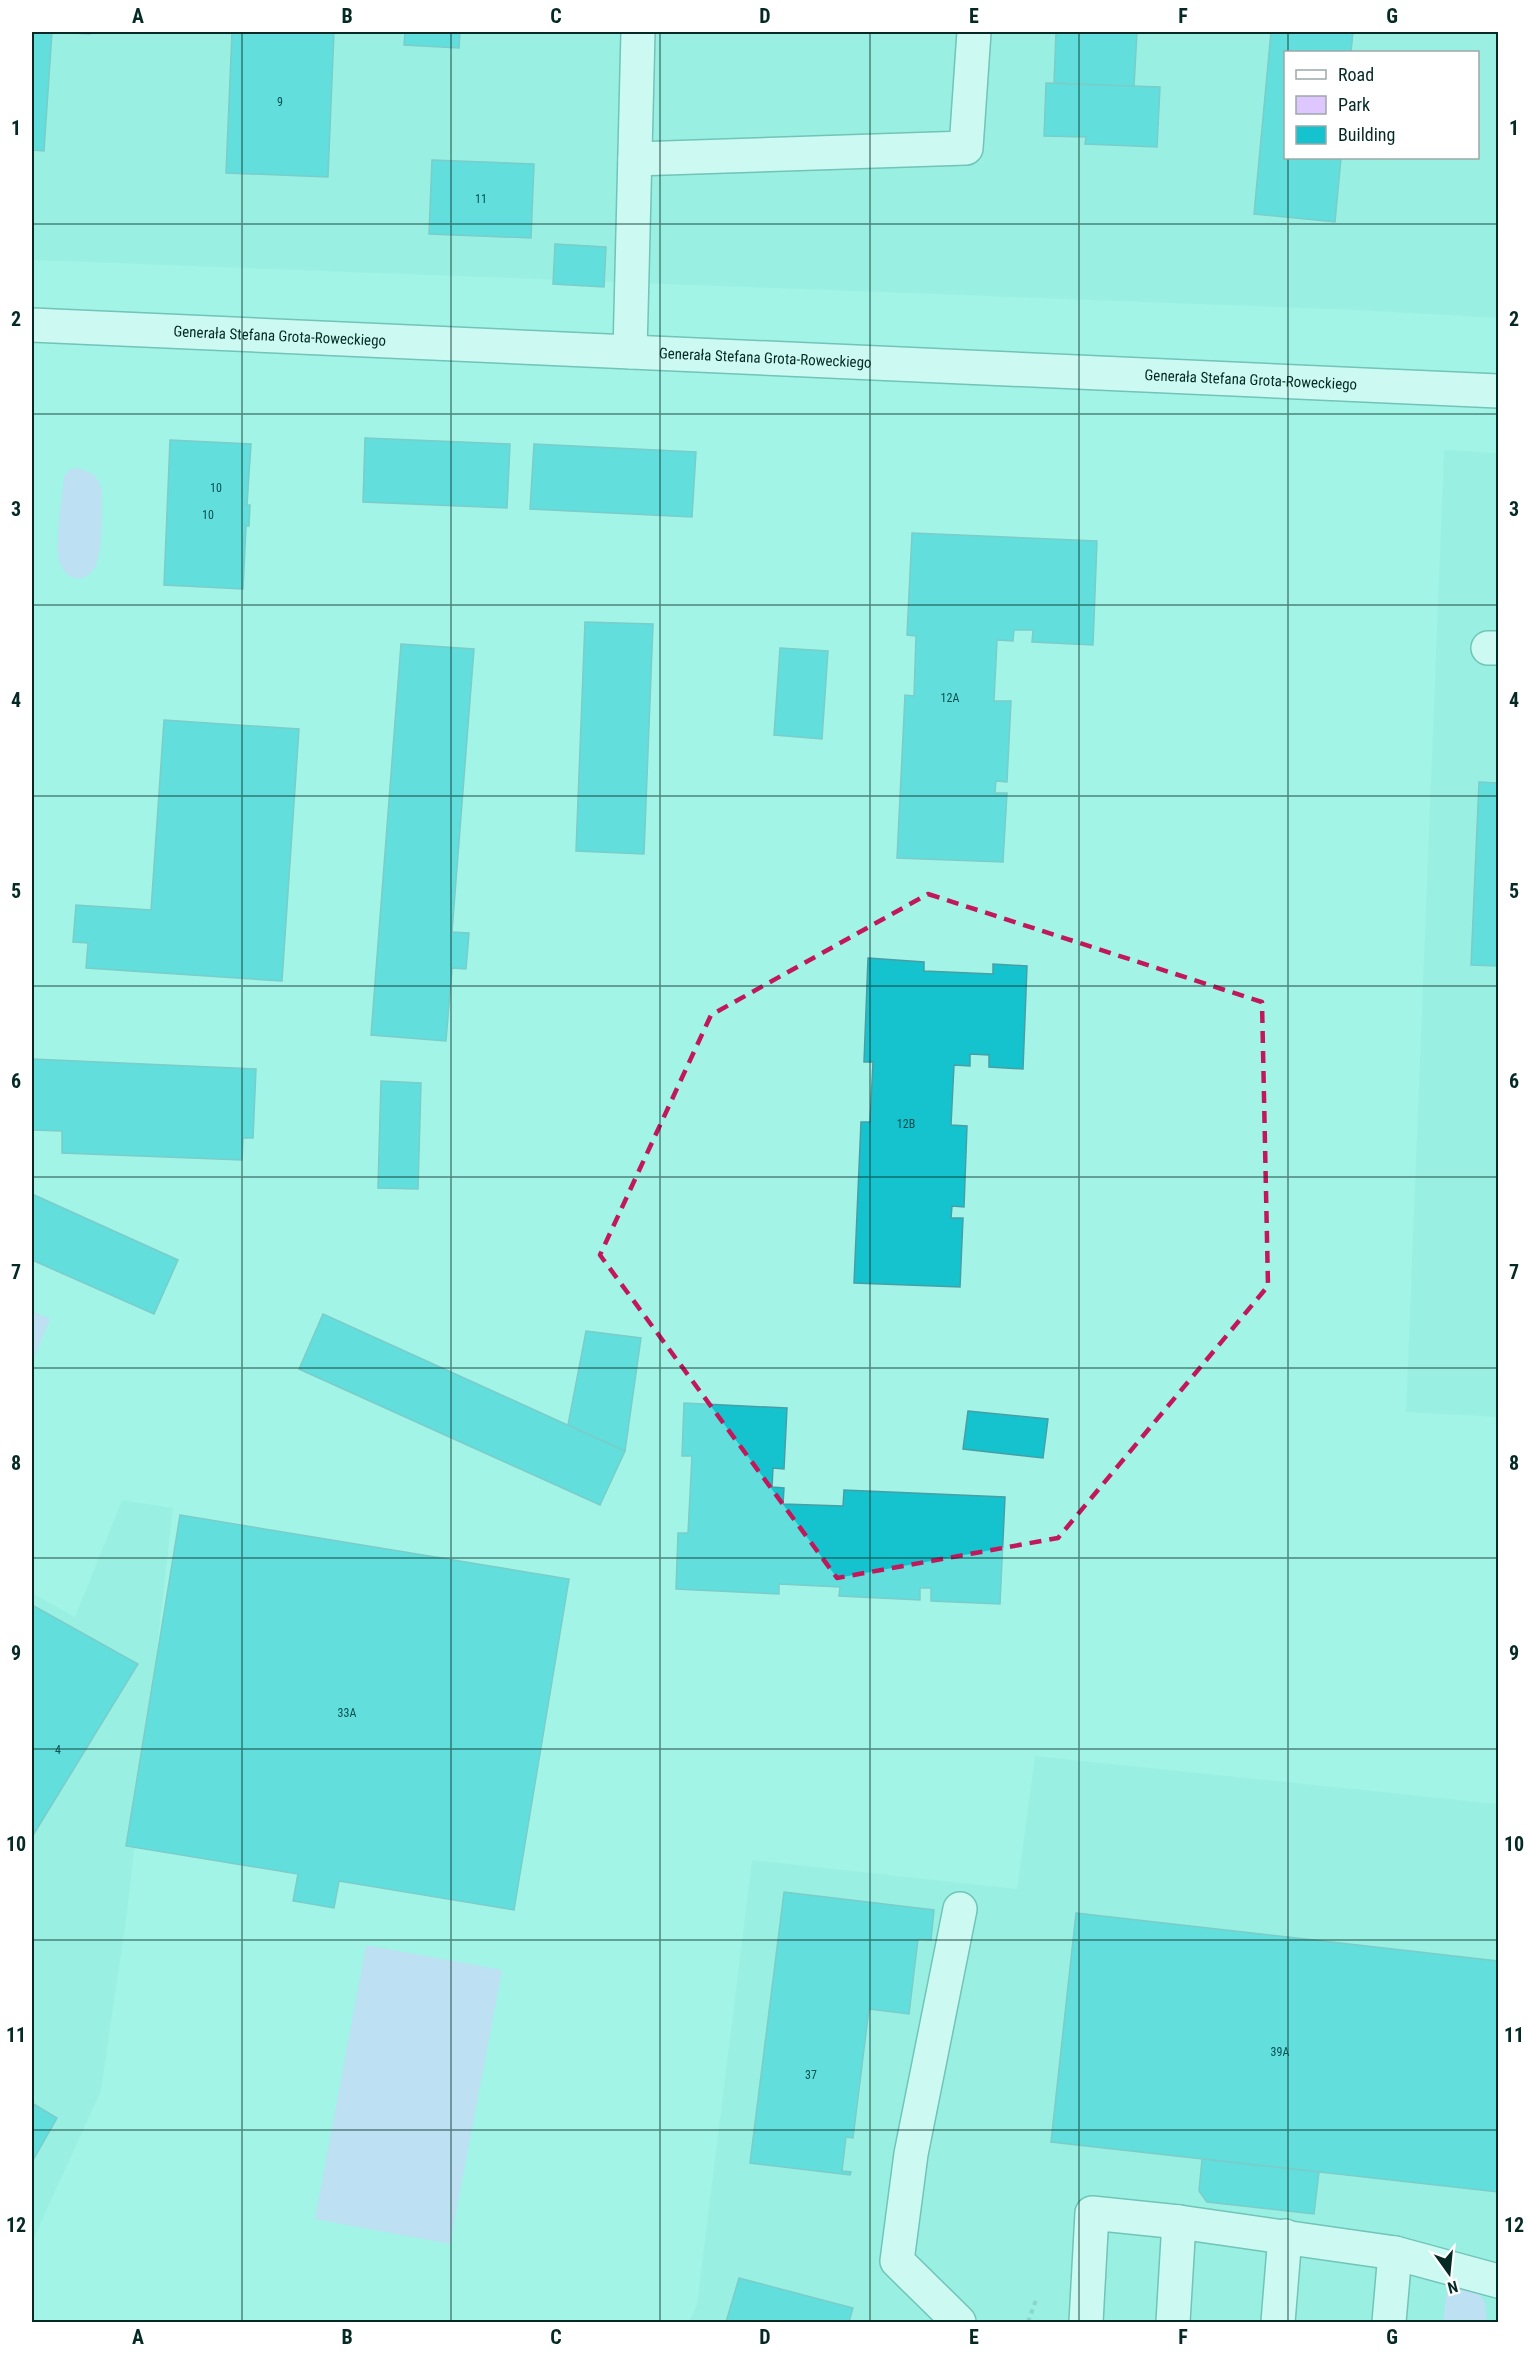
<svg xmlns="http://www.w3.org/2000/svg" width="1530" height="2354" font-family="'Roboto Condensed',sans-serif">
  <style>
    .built { fill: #8eebdc; fill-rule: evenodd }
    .green { fill: #ddc7fe }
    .building { fill: #15c3cf; stroke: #499ea5; stroke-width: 1.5 }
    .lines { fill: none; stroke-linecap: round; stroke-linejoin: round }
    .minor-casing { stroke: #36897d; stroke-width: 36 }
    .path { stroke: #6fb1a7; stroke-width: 4; stroke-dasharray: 4.5 4.5; stroke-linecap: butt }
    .minor { stroke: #fff; stroke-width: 33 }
    .marked { fill: none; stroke: #c2185b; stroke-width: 4.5; stroke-dasharray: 12 8; stroke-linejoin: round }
    .grid { fill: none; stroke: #052925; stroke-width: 1.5; stroke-opacity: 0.55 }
    .labels { text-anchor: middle; stroke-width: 4.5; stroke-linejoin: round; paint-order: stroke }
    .number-label { font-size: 12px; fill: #095050 }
    .street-label { font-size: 15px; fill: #052925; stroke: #fff }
    .neatline { fill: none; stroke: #052925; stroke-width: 2 }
    .grid-label { font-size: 20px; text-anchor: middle; font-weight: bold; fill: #052925 }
  </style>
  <rect width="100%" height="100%" fill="#a3f4e7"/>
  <g class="built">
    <path d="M32,32H1498V318L1355,310L32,260ZM1286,52H1478V158H1286Z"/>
    <polygon points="1444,450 1498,453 1498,1417 1406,1412"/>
    <polygon points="122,1500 173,1508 127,1913 101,2091 32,2242 32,1593 75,1617"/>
    <polygon points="1035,1756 1498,1804 1498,2322 689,2322 697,2304 752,1860 1017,1889"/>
  </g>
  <g class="green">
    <path d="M77,468C91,471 100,477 102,492C101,510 103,547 97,562C88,588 61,581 58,556C56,535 62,498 64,476L69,470Z"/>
    <polygon points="32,1311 50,1319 32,1362"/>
    <polygon points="366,1945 502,1970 450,2244 315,2219"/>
    <polygon points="1448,2279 1473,2284 1485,2303 1487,2322 1443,2322"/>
  </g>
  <g class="building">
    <polygon points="32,32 90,32 90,34 52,32 44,151 32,150"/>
    <polygon points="232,32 334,32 328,177 226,173"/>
    <polygon points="405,32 460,32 459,48 404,45"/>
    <polygon points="1056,32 1137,32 1134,87 1054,83"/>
    <polygon points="1271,32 1353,32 1351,52 1286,52 1286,158 1341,158 1335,222 1254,214"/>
    <polygon points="1046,83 1160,87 1157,147 1085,144 1086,137 1044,136"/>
    <polygon points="432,160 534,164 531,238 429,234"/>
    <polygon points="555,244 606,247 604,287 553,284"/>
    <polygon points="365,438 510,444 507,508 363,502"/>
    <polygon points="170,440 251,444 247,505 250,505 249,526 246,526 243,589 164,585"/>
    <polygon points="534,444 696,452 692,517 530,509"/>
    <polygon points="912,533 1097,541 1093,645 1032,642 1033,630 1014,630 1013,641 997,640 994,701 1011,701 1007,782 996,781 995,793 1007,793 1003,862 897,858 905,695 914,696 916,636 907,635"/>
    <polygon points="585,622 653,624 644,854 576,851"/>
    <polygon points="401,644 474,649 452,932 469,933 466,969 452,968 446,1041 371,1035"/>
    <polygon points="780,648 828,651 822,739 774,735"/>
    <polygon points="164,720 299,729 282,981 86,968 88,943 73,942 76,905 151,910"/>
    <polygon points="1479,782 1498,783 1498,966 1471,965"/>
    <polygon points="868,958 924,962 924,971 993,974 993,964 1027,966 1023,1069 989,1067 989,1055 970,1054 970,1066 954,1065 951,1125 967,1126 964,1207 952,1206 951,1218 963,1218 960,1287 854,1283 861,1122 870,1122 873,1062 864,1062"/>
    <polygon points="32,1059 256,1069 253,1138 243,1138 242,1160 62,1153 62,1131 32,1130"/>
    <polygon points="381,1081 421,1083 418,1189 378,1188"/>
    <polygon points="32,1194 178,1260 154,1314 32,1260"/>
    <polygon points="323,1314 625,1451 600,1505 299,1369"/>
    <polygon points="586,1331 641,1338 625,1451 568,1425"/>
    <polygon points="684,1403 787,1408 784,1469 773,1468 772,1487 784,1488 783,1504 843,1506 844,1490 1005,1497 1000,1604 931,1601 931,1588 920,1588 920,1600 839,1596 840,1587 779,1584 779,1594 676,1589 678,1533 688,1533 692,1456 682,1456"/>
    <polygon points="968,1411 1048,1419 1043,1458 963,1449"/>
    <polygon points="180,1515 569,1579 514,1910 339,1881 334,1908 293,1901 298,1874 126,1846"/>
    <polygon points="32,1605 138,1664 32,1837"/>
    <polygon points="784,1892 934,1910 931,1940 918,1939 909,2014 869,2009 853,2138 846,2137 842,2171 851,2172 850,2175 750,2163"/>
    <polygon points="1076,1913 1498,1961 1498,2192 1051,2142"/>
    <polygon points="32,2103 57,2118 32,2162"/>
    <polygon points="1202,2159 1319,2172 1314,2214 1207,2202 1199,2191"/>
    <polygon points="739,2278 853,2308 849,2322 726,2322"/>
  </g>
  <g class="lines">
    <defs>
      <g id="minor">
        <polyline points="635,159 966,148 974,32"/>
        <path id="s1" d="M32,325L1498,391"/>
        <polyline points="630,352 638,32"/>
        <polyline points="1488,648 1498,648"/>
        <polyline points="959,2322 897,2261 911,2154 960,1909"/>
        <polyline points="1086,2322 1092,2213 1179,2222 1395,2253 1498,2281"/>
        <polyline points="1173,2322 1179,2222"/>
        <polyline points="1278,2322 1285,2236"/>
        <polyline points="1389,2322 1395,2253"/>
      </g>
    </defs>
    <use href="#minor" class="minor-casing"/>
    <polyline class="path" points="1028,2322 1036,2300"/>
    <use href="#minor" class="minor"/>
  </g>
  <path d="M0 0H1530V2354H0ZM928,894L1262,1002L1268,1286L1058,1538L837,1578L600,1255L711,1015Z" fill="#a3f4e7" fill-opacity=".55" fill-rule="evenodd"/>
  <path class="marked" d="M928,894L1262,1002L1268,1286L1058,1538L837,1578L600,1255L711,1015Z"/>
  <path class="grid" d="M242,32V2322M451,32V2322M660,32V2322M870,32V2322M1079,32V2322M1288,32V52M1288,158V2322M32,224H1498M32,414H1498M32,605H1498M32,796H1498M32,986H1498M32,1177H1498M32,1368H1498M32,1558H1498M32,1749H1498M32,1940H1498M32,2130H1498"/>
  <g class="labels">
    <g class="number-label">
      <text x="280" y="106">9</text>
      <text x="481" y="203">11</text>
      <text x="216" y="492">10</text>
      <text x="208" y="519">10</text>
      <text x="950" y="702">12A</text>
      <text x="906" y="1128">12B</text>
      <text x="347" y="1717">33A</text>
      <text x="58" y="1754">4</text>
      <text x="1280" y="2056">39A</text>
      <text x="811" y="2079">37</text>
    </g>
    <g class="street-label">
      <text dy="5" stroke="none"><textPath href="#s1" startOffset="248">Generała Stefana Grota-Roweckiego</textPath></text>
      <text dy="5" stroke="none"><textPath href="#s1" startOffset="734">Generała Stefana Grota-Roweckiego</textPath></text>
      <text dy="5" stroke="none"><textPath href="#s1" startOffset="1220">Generała Stefana Grota-Roweckiego</textPath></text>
    </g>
  </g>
  <rect width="1530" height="2354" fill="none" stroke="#ffffff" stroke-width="66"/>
  <rect x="1284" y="51" width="195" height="108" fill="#ffffff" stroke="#9ba9a8" stroke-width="1.5"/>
  <rect x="1296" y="70" width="30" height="9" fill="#ffffff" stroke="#9ba9a8" stroke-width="1.5"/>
  <text x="1338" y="81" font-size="18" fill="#052925">Road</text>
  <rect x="1296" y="96" width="30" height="18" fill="#ddc7fe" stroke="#9ba9a8" stroke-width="1.5"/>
  <text x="1338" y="111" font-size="18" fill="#052925">Park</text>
  <rect x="1296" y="126" width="30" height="18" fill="#15c3cf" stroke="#9ba9a8" stroke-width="1.5"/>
  <text x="1338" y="141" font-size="18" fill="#052925">Building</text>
  <g transform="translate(1449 2273) rotate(165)" stroke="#ffffff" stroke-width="4.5" paint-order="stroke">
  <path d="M0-4.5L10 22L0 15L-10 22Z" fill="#052925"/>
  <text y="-9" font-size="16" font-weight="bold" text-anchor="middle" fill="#052925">N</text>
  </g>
  <rect x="33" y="33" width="1464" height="2288" class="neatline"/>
  <g class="grid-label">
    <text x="138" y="23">A</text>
    <text x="347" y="23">B</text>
    <text x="556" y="23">C</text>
    <text x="765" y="23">D</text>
    <text x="974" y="23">E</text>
    <text x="1183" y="23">F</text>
    <text x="1392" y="23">G</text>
    <text x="16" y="135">1</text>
    <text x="1514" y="135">1</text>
    <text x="16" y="326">2</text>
    <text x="1514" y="326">2</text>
    <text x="16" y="516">3</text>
    <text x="1514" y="516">3</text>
    <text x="16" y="707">4</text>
    <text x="1514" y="707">4</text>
    <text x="16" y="898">5</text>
    <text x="1514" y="898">5</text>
    <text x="16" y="1088">6</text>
    <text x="1514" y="1088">6</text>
    <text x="16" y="1279">7</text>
    <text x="1514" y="1279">7</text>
    <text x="16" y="1470">8</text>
    <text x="1514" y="1470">8</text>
    <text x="16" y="1660">9</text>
    <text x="1514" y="1660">9</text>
    <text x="16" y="1851">10</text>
    <text x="1514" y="1851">10</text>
    <text x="16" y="2042">11</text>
    <text x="1514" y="2042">11</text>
    <text x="16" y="2232">12</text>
    <text x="1514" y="2232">12</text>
    <text x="138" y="2344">A</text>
    <text x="347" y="2344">B</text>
    <text x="556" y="2344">C</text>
    <text x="765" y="2344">D</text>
    <text x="974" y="2344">E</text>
    <text x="1183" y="2344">F</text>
    <text x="1392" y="2344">G</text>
  </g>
</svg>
